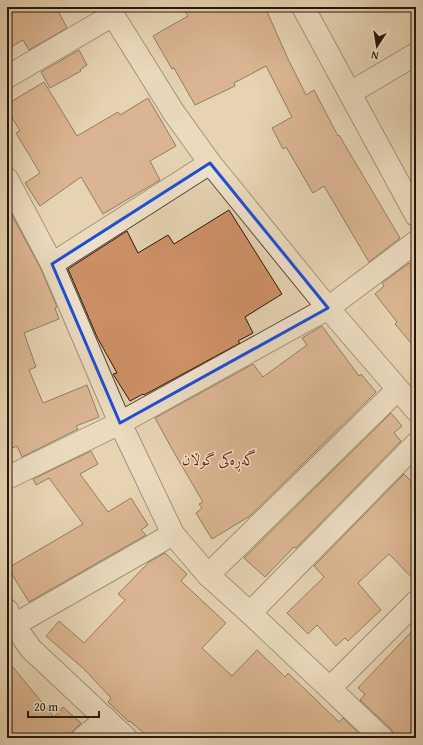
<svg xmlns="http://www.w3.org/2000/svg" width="423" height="745" font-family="'Gentium Book Plus',Amiri,serif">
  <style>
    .building { fill: #cf9168; stroke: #26170b }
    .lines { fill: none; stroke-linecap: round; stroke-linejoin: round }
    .minor-casing { stroke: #564635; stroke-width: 24 }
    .minor { stroke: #efe2cd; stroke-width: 22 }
    .marked { fill: none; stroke: #1d4ed8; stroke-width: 3; stroke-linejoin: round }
    .labels { text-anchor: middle; stroke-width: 3; stroke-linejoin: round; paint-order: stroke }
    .quarter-label { font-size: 15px; fill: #7a1f14; stroke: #efe2cd }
  </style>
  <rect width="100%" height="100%" fill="#e6d3b2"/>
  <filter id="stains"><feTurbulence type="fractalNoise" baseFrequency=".005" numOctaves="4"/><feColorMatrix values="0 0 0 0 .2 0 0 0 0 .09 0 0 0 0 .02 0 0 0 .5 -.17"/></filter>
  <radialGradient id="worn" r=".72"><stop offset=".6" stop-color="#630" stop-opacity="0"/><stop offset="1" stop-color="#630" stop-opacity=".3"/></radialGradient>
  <g class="building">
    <polygon points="16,7 56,7 67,28 29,50 23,40 7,49 7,12"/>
    <polygon points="182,7 265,7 288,59 306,95 314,90 338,136 339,135 400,238 369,262 324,186 313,193 286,147 283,149 272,128 292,117 266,66 234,83 235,86 195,105 174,68 172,69 153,36 188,16"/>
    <polygon points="79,50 87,65 80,70 81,71 50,88 41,72"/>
    <polygon points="44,82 77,136 118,112 120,115 148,98 176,146 150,161 160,180 103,214 81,177 40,206 25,183 40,173 16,133 20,131 7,109 7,104"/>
    <polygon points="7,206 41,269 57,307 55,308 59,319 24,333 36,367 29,370 43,403 87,385 99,417 76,426 78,429 22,457 17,446 7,450"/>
    <polygon points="229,210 282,294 245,317 253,333 238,341 240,343 144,395 143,394 130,401 113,374 117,373 97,337 68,269 127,231 138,253 168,235 174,244"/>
    <polygon points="409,263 416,271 416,349 395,324 397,322 375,294 384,286 382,283"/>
    <polygon points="322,326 359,376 361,374 376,392 250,516 212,539 196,513 202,508 199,504 203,502 172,449 155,418 253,364 263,377 307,345 302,338"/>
    <polygon points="391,413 402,426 394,433 401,441 296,548 294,547 265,577 244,558"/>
    <polygon points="91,451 98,464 80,474 108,512 131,498 148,525 141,530 146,535 29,602 8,568 83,524 49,478 36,485 33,479"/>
    <polygon points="404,474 416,486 416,582 389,554 358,583 381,610 348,641 345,638 336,646 317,625 308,634 287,613 324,577 314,566"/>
    <polygon points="165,553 187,574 181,581 226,623 202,648 232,676 257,650 285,677 288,673 339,722 343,718 364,738 149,738 130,721 129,722 108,702 111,698 84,669 46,636 59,621 84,643 125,600 118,594 149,562"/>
    <polygon points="416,627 416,727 405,738 394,738 394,734 391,729 360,700 365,694 358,688"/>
    <polygon points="7,660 54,717 63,707 81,723 71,733 71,738 7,738"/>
  </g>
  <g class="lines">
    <defs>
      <g id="minor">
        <polyline points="108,7 174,113 210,163 328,308 416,410"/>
        <polyline points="303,7 416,215"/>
        <polyline points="7,77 113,15"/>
        <polyline points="350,93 416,54"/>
        <polyline points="7,179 52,264 120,423 173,534 208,575 250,613 382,738"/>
        <polyline points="52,264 210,163"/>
        <polyline points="7,478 120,423 328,308 416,242"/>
        <polyline points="208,575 397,390"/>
        <polyline points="7,610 14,625 31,649 126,738"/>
        <polyline points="250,613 416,444"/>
        <polyline points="7,629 173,534"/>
        <polyline points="330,688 416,602"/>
        <polyline points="83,738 106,719"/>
      </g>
    </defs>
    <use href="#minor" class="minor-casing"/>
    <use href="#minor" class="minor"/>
  </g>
  <path d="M0 0H423V745H0ZM210,163L328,308L120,423L52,264Z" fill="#e6d3b2" fill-opacity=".55" fill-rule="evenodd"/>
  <path class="marked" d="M210,163L328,308L120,423L52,264Z"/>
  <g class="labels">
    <g class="quarter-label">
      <text x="219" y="465">گەڕەکی گوڵان</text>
    </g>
  </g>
  <rect width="423" height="745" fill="none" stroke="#e6d3b2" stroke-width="24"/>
  <rect x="8" y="8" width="407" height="729" fill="none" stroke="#26170b" stroke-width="2"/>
  <rect x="12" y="12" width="399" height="721" fill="none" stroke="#26170b"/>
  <g transform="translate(377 46) rotate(192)" stroke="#efe2cd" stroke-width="3" paint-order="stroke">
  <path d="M0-3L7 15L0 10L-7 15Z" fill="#26170b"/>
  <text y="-6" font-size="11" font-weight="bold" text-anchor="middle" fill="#26170b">N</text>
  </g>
  <path d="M28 711v6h71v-6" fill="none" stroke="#26170b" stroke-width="2"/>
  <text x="34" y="711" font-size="12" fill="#26170b" stroke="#efe2cd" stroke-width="3" paint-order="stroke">20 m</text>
  <rect width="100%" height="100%" filter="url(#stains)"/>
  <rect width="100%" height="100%" fill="url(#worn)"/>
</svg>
